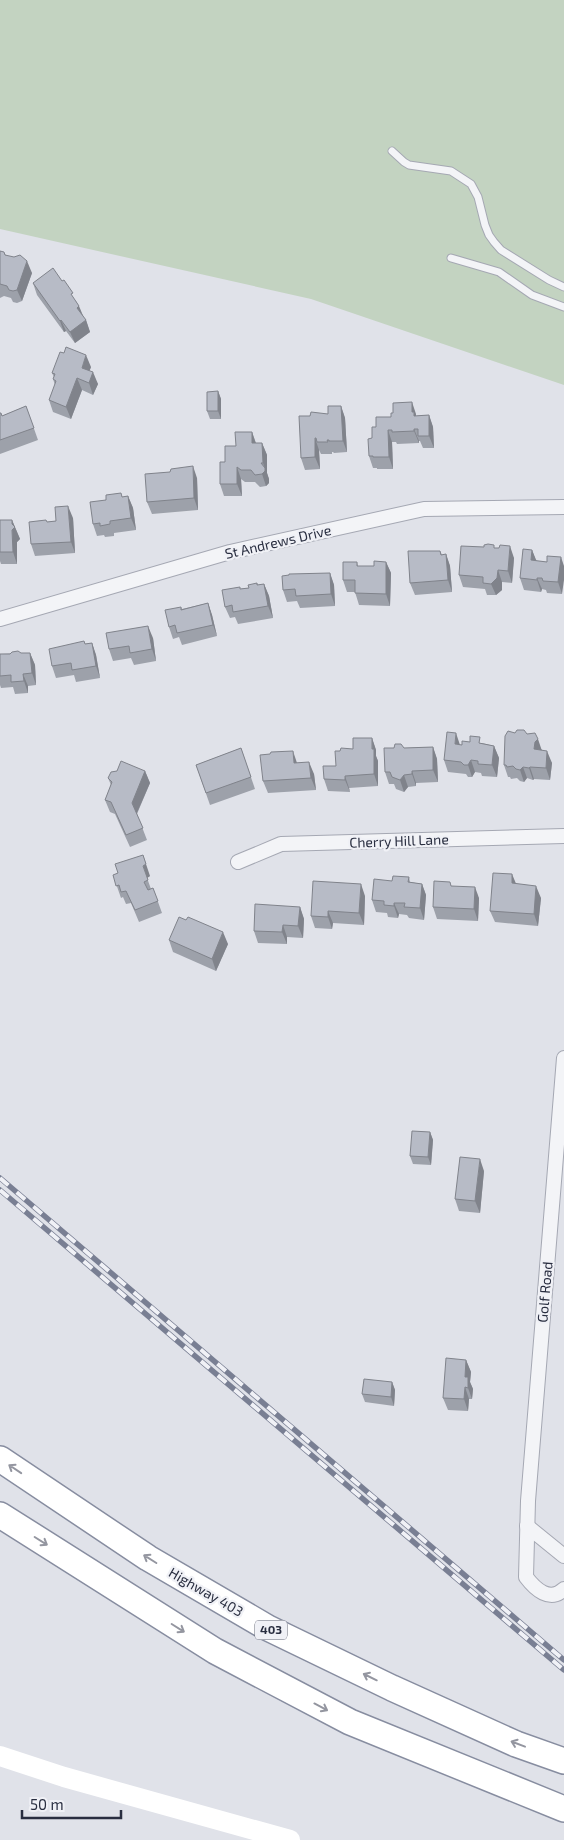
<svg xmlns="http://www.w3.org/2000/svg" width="564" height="1840" font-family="'Exo 2',sans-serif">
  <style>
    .green { fill: #c3d3c1 }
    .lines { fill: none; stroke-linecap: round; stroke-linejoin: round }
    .lane-casing { stroke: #a5a8b3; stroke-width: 9 }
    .street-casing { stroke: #a5a8b3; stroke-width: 16 }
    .highway-casing { stroke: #878da0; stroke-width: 28 }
    .lane { stroke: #f3f4f7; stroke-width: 7 }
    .street { stroke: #f3f4f7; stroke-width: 14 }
    .secondary { stroke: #fff; stroke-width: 20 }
    .highway { stroke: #fff; stroke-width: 25 }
    .rail-casing { stroke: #797f93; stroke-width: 5.5 }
    .rail { stroke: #f0f1f6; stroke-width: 4; stroke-dasharray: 11; stroke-linecap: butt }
    .wall { fill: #9da1aa }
    .shaded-wall { fill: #80838b }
    .building { fill: #b7bbc6; stroke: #80838b }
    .oneway { stroke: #9496a0 }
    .labels { text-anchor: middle; stroke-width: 4.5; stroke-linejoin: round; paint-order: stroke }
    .shield { fill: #f0f1f6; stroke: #656877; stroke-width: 1 }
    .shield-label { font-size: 12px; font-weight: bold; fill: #292e40 }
    .street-label { font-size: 14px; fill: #292e40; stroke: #f0f1f6 }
  </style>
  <rect width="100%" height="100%" fill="#e0e2e9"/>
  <polygon class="green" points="0,0 564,0 564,385 311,299 0,229"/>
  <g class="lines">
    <defs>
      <g id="lane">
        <polyline points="392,151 404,162 409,165 451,171 471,184 478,197 485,225 489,235 494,242 501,250 549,280 564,287"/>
        <polyline points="451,258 499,272 532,295 564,307"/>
      </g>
      <g id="street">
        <polyline points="0,619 230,552 424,509 564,507"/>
        <polyline points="238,862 281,844 564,836"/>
        <path d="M564,1058L528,1501L526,1577C535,1589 550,1603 564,1589"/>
        <polyline points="527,1526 564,1556"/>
      </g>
      <g id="highway">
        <polyline points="0,1459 148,1558 268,1628 392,1688 516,1744 564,1761"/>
        <polyline points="0,1515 215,1651 350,1722 564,1809"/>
      </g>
    </defs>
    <use href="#lane" class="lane-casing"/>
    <use href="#street" class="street-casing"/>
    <use href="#highway" class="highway-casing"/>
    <use href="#lane" class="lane"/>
    <use href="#street" class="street"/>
    <polyline class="secondary" points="0,1756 64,1777 290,1840"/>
    <use href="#highway" class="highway"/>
    <defs>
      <g id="rail">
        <polyline points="0,1178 564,1660"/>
        <polyline points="0,1190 564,1670"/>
      </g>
    </defs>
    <use href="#rail" class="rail-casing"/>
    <use href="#rail" class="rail"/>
  </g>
  <g class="wall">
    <polygon points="0,251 32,273 22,301 17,303 13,302 11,298 4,296 0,298"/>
    <polygon points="33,283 76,301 83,317 86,320 90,332 75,343 66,331 64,332 37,295"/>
    <polygon points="91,367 89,371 98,384 93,395 82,390 71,419 53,412 49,400 55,385 53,379 54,377 52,373"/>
    <polygon points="218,391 221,399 221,419 210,419 207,411"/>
    <polygon points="26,406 38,440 0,454 0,413 2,416"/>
    <polygon points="341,406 345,418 347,452 334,453 333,452 332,452 332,454 321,454 319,450 320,469 305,470 301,458 310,416 328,414"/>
    <polygon points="416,414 416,416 429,415 433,427 434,448 423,448 420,441 419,441 419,443 397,444 396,442 392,442 393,469 377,469 377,468 373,468 369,456 372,438 376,427 391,417"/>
    <polygon points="252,432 256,443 262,443 267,455 267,473 269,479 269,483 266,486 260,487 255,482 245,482 241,479 242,496 224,496 220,484 225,462 236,446"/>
    <polygon points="197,478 198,510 152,514 147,502"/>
    <polygon points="128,496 133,508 136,530 114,533 114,536 105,537 104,535 97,536 93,524 106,500"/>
    <polygon points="73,518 75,553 35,556 31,544 47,522 56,521"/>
    <polygon points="0,520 12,520 20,539 17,542 17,564 1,564 0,561"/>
    <polygon points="484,547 495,548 514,558 512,583 502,582 502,590 496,595 487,595 485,589 463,587 459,575"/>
    <polygon points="532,550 536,561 547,562 561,557 562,594 547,593 546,590 542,589 541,592 524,590 520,578"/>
    <polygon points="440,551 442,555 446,554 450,566 452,592 415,595 410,583"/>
    <polygon points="357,562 358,566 374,566 386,562 391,573 390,606 359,605 355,592 347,592 343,580"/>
    <polygon points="330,573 334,585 335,606 300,608 297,601 287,602 283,590"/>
    <polygon points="257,583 258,585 264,584 269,596 273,618 238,624 235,617 230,618 225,607 240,589 249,588"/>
    <polygon points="208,603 212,615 217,636 182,645 179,637 173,639 169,627 181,607 182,609"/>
    <polygon points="153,638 156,661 134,665 131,658 113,661 109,649"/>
    <polygon points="92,643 96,655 100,678 76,682 74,675 56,678 52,666 85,644"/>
    <polygon points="21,653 30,653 35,665 36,685 28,686 28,693 15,694 13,687 1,688 0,685 0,654"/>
    <polygon points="527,734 542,750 552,763 550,780 534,779 533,780 527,778 524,782 520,781 517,778 511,779 510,777 508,777 504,765"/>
    <polygon points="372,738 376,750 376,756 378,761 378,786 349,788 350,792 328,791 324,779 336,766 340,751 353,749"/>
    <polygon points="482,743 494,746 499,758 497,777 482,776 481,773 475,772 472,777 468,777 466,774 448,772 444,760 460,745"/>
    <polygon points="433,747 437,759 438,782 416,783 416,786 408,787 404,792 396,789 394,784 389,784 385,772 404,748"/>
    <polygon points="241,748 255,789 210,805 196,765"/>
    <polygon points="297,763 314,774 316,790 268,793 263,781"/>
    <polygon points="145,771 150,783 137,814 147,840 130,847 115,814 110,812 105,800 111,785 108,778"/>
    <polygon points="113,875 150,876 147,878 151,889 153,888 162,913 139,922 131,903 126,904 123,897 121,898"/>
    <polygon points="409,877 410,882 422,884 426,895 424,920 409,918 407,915 399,914 398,918 388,917 387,913 376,912 372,900 392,881"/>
    <polygon points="516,884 541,898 538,926 495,922 490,911"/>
    <polygon points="452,886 479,898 478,921 437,919 433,907"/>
    <polygon points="365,896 364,925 333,923 332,929 315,928 311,916"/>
    <polygon points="300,907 304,919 303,938 287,937 287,944 258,943 254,931"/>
    <polygon points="186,920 228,944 216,971 173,952 169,940"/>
    <polygon points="430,1132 433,1140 431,1165 413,1164 410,1156"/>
    <polygon points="484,1171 480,1213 459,1211 455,1199"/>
    <polygon points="466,1360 471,1372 470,1382 473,1389 472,1399 469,1399 468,1411 448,1410 443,1398"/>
    <polygon points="392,1382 395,1390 394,1406 365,1402 362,1394"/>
  </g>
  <g class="shaded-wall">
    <polygon points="27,261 32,273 22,301 17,290"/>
    <polygon points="79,306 84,318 77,308"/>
    <polygon points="61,320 66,331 64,332 60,321"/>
    <polygon points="86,320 90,332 75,343 70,332"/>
    <polygon points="86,355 91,367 86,380 82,368"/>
    <polygon points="93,372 98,384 93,395 89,383"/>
    <polygon points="77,378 82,390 71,419 66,407"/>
    <polygon points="218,391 221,399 221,419 218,411"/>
    <polygon points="412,402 416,414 416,419 412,412"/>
    <polygon points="341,406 345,418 347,452 343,441"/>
    <polygon points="429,415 433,427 434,448 429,436"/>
    <polygon points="414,429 419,441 419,443 414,431"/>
    <polygon points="388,430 392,442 393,469 389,457"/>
    <polygon points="252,432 256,444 252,443"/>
    <polygon points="315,438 319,450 320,469 315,457"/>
    <polygon points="262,443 267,455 267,473 269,479 269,483 266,486 262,474 265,469 263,463"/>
    <polygon points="193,466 197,478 198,510 194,498"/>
    <polygon points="237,467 241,479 242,496 237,484"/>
    <polygon points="128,496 133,508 136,530 131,518"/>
    <polygon points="68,506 73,518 75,553 71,542"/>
    <polygon points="12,520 20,539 17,542 17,564 13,552"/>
    <polygon points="510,546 514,558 512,583 508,571"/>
    <polygon points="532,550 537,562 531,560"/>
    <polygon points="446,554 450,566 452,592 448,580"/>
    <polygon points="561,557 564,566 564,580 562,594 558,582"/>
    <polygon points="386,562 391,573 390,606 386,594"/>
    <polygon points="498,570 502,582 502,590 496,595 491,584"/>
    <polygon points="330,573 334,585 335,606 331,594"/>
    <polygon points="537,578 542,589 541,592 537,580"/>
    <polygon points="264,584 269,596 273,618 268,606"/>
    <polygon points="208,603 212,615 217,636 213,625"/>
    <polygon points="148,626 153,638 156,661 152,649"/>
    <polygon points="92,643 96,655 100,678 96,666"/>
    <polygon points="30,653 35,665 36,685 32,673"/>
    <polygon points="23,674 28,686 28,693 24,681"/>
    <polygon points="456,733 460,745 455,744"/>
    <polygon points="372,738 376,750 376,756 378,761 378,786 374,774"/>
    <polygon points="538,739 542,751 534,749 535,742"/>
    <polygon points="494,746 499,758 497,777 492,765"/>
    <polygon points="433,747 437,759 438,782 433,770"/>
    <polygon points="293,751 297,763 294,763"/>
    <polygon points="547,751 552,763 550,780 546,768"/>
    <polygon points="471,760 475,772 472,777 468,765"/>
    <polygon points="309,762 314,774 316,790 311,778"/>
    <polygon points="523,767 527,778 524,782 520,770"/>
    <polygon points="530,767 534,779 533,780 529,768"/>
    <polygon points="145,771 150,783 136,815 132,803"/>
    <polygon points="412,771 416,783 416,786 412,774"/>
    <polygon points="404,775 408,787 404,792 400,780"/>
    <polygon points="345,776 349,788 350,792 345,780"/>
    <polygon points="143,855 150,876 147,878 143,866"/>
    <polygon points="512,874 517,886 512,883"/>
    <polygon points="361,884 365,896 364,925 359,913"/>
    <polygon points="422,884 426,895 424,920 420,908"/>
    <polygon points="536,886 541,898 538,926 534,914"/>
    <polygon points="475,887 479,898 478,921 474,909"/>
    <polygon points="394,903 399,914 398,918 394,906"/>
    <polygon points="300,907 304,919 303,938 298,926"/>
    <polygon points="328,911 333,923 332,929 328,917"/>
    <polygon points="283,925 287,937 287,944 282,932"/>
    <polygon points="223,932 228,944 216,971 212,959"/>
    <polygon points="430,1132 433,1140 431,1165 428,1157"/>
    <polygon points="480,1159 484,1171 480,1213 475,1201"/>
    <polygon points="466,1360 471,1372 470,1382 473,1389 472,1399 468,1388 465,1377"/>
    <polygon points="392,1382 395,1390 394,1406 391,1397"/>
    <polygon points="465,1387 469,1399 468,1411 464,1399"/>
  </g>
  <g class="building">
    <polygon points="0,251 4,252 5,255 14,257 20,255 27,261 17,290 13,291 9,290 7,286 0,284"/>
    <polygon points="53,268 62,281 64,280 73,293 71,294 79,306 77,308 86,320 70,332 61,320 60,321 33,283"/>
    <polygon points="66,347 86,355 82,368 93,372 89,383 77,378 66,407 49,400 56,381 53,379 55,374 52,373 60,352 64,353"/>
    <polygon points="218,391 218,411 207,411 207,392"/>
    <polygon points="412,402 412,412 414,412 414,416 429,415 429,436 418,436 418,429 414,429 414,431 392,432 392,430 388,430 389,457 373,457 373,456 369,456 368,439 372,438 372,427 376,427 376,417 391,417 391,413 393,413 393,403"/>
    <polygon points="26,406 34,428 0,440 0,413 1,413 2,416"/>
    <polygon points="328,406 341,406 343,441 329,441 329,440 327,440 328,442 317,442 316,438 315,438 315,457 301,458 299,416 310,416 311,412 328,414"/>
    <polygon points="235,432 252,432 252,443 262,443 263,463 261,463 265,468 265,471 262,474 255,475 251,470 241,470 237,467 237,484 220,484 220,462 225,462 225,446 236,446"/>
    <polygon points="193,466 194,498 147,502 145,474 170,472 171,469"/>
    <polygon points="121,493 122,497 128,496 131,518 110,521 110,524 100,526 100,523 93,524 90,502 106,500 106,495"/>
    <polygon points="68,506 71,542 31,544 29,522 46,520 47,522 56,521 55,507"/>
    <polygon points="0,520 12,520 12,524 15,527 12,530 13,552 0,552"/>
    <polygon points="488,544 494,545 494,548 499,548 500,545 510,546 508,571 498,570 497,578 491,584 483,583 483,577 459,575 461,546 484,547 484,545"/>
    <polygon points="523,549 532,550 531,560 547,562 547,556 561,557 558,582 543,581 542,578 537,578 537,580 520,578"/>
    <polygon points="408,551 440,551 441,555 446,554 448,580 410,583"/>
    <polygon points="374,561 386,562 386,594 355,593 355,580 343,580 343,562 357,562 357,566 374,566"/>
    <polygon points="330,573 331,594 296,596 295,589 283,590 282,576 289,575 289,574"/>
    <polygon points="257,583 257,585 264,584 268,606 233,612 232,605 225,607 222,590 240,587 240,589 249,588 248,585"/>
    <polygon points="208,603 213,625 177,633 175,625 169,627 165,610 181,607 181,610"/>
    <polygon points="148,626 152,649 130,653 129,646 109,649 106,633"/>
    <polygon points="84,641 85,644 92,643 96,666 72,670 71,663 52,666 49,649"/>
    <polygon points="18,651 21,653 30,653 32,673 23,674 24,681 11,682 11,675 0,676 0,654 10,654 12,652"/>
    <polygon points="517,730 524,730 527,734 535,733 538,739 535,742 534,749 547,751 546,768 530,767 529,768 523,767 520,770 516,769 513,766 507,767 506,765 504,765 505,736 508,731 515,733"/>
    <polygon points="447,732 456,733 455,744 462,745 462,741 470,742 470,736 480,737 479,743 494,746 492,765 478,764 478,761 471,760 468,765 464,765 461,762 444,760"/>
    <polygon points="353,738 372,738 372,749 374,749 374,774 345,776 345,780 324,779 323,766 336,766 335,751 340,751 341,748 353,749"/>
    <polygon points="395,744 401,744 404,748 433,747 433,770 412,771 412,774 404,775 400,780 392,777 390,772 385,772 384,748 394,748"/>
    <polygon points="241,748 251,777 206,793 196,765"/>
    <polygon points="293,751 294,763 309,762 311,778 263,781 260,755 270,754 271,752"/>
    <polygon points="121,761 145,771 132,803 143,828 126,835 111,802 105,800 112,782 108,778 111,772 117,771"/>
    <polygon points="143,855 146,864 143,866 148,880 144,882 148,890 153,888 158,901 135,910 126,891 121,892 119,885 116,886 113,875 118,873 115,864"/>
    <polygon points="493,873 512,874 512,883 536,886 534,914 490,911"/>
    <polygon points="393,876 409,877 408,882 422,884 420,908 404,907 405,903 394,903 394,906 384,905 384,901 372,900 374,879 392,881"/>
    <polygon points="313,881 361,884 359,913 328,911 328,917 311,916"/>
    <polygon points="434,881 450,882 451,886 475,887 474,909 433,907"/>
    <polygon points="255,904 300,907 298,926 283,925 282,932 254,931"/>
    <polygon points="179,917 186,920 188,917 223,932 212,959 169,940"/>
    <polygon points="412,1131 430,1132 428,1157 410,1156"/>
    <polygon points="460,1157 480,1159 475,1201 455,1199"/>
    <polygon points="446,1358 466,1360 465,1377 468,1377 468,1388 465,1387 464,1399 443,1398"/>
    <polygon points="364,1379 392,1382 391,1397 362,1394"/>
  </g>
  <defs><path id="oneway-shaft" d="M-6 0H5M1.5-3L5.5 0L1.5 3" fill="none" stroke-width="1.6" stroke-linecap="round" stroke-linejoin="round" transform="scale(1.25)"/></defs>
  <g class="oneway">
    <use href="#oneway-shaft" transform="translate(15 1469) rotate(-146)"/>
    <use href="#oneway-shaft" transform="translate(41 1541) rotate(32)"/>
    <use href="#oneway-shaft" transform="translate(150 1559) rotate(-148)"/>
    <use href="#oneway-shaft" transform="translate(178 1628) rotate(32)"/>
    <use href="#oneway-shaft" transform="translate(370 1677) rotate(-154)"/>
    <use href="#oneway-shaft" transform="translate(321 1707) rotate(28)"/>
    <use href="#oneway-shaft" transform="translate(518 1744) rotate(-159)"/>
  </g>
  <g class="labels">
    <rect class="shield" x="255" y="1620.5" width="32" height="19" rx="4"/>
    <g class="shield-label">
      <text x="271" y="1634">403</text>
    </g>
    <g class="street-label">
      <text transform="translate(278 542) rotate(-13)" y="5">St Andrews Drive</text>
      <text transform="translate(399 841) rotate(-2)" y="5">Cherry Hill Lane</text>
      <text transform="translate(545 1292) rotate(-85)" y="5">Golf Road</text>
      <text transform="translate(206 1592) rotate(30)" y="5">Highway 403</text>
    </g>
  </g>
  <path d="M22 1810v8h99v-8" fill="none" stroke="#292e40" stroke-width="2.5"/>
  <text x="30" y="1810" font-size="15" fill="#292e40" stroke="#f0f1f6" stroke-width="4" paint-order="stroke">50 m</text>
</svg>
